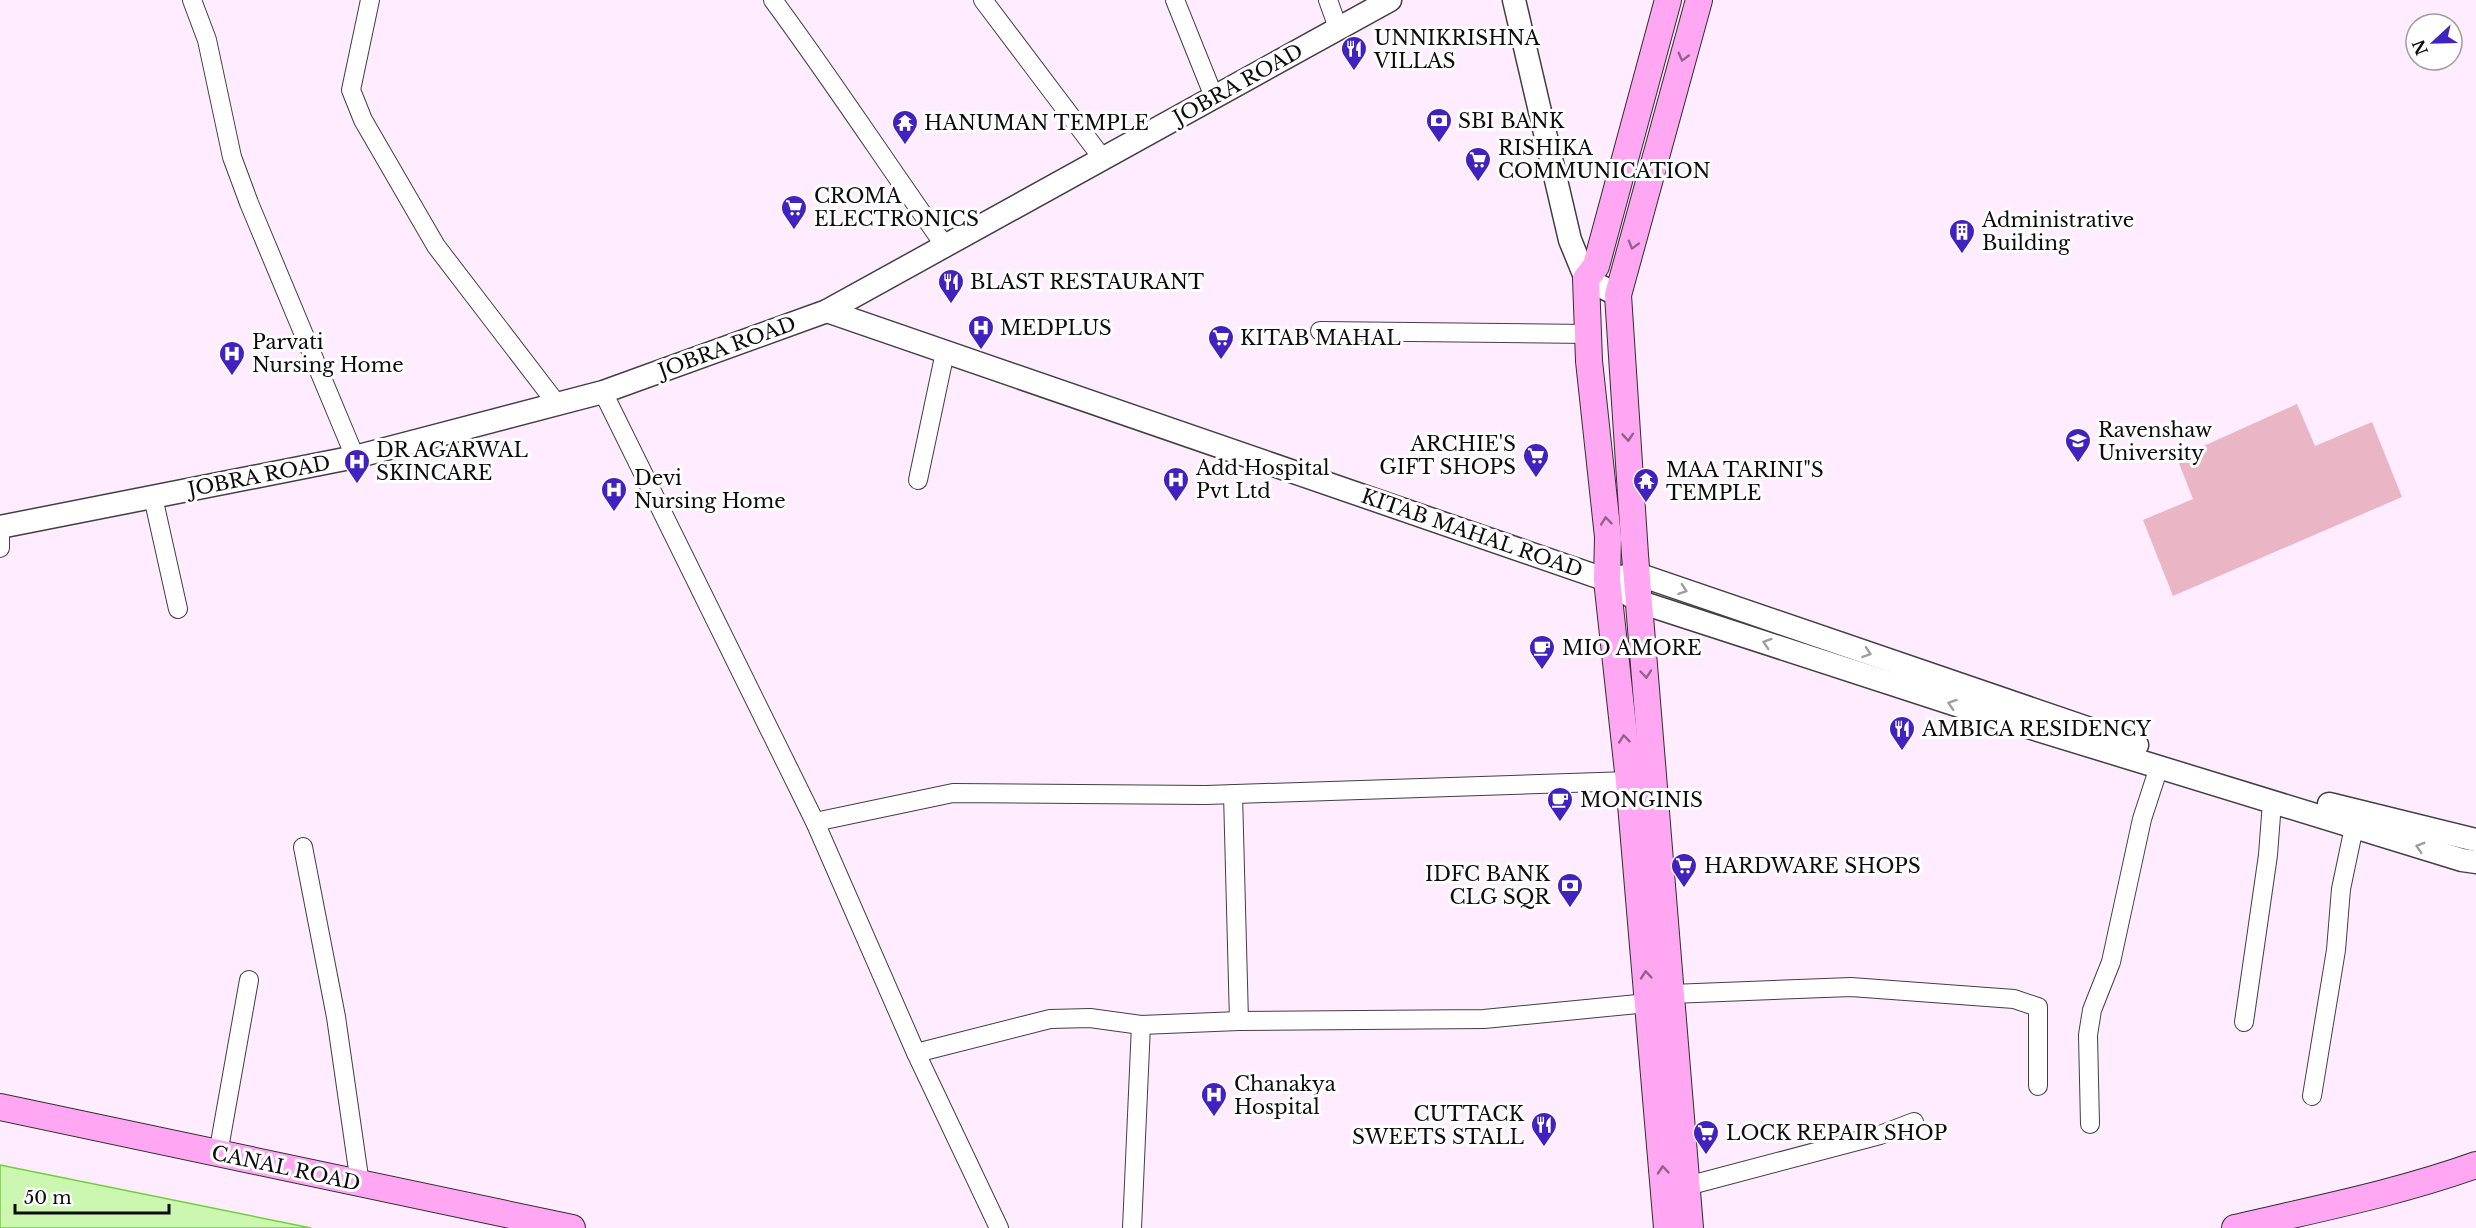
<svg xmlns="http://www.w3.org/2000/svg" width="2476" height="1228" font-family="'Libre Baskerville',serif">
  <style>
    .grass { fill: #eab5c4 }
    .water { fill: #cbf7b0; stroke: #6dd036; stroke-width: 1.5 }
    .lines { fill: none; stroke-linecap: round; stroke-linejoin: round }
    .minor-casing { stroke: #404040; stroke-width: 20 }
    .tertiary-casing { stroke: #404040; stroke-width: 25 }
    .secondary-casing { stroke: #2f2f2f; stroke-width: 28 }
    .minor { stroke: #fff; stroke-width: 18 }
    .tertiary { stroke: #fff; stroke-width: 22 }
    .secondary { stroke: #ffa7f3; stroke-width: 26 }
    .oneway { stroke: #92628c }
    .oneway2 { stroke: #9e9e9e }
    .labels { text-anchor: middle; stroke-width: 6; stroke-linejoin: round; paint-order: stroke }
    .poi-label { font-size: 20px; fill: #0d0d0d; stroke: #fff; text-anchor: start }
    .street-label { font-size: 20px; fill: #0d0d0d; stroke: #fff }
  </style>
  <rect width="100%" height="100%" fill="#ffecfe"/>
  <polygon class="grass" points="2297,404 2315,446 2372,422 2402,497 2173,596 2143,520 2193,499 2177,458"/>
  <polygon class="water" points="0,1165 311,1228 0,1228"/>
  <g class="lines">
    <defs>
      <g id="minor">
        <polyline points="192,0 207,40 232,157 249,203 355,457"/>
        <polyline points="370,0 351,90 363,120 436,246 557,404"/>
        <path d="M773,0C832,80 887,164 945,246"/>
        <polyline points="983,0 1103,159"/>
        <polyline points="1175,0 1214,97"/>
        <polyline points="1328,0 1338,28"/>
        <polyline points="1320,331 1588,334"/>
        <polyline points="603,392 815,822 916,1053 999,1228"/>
        <polyline points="918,480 945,352"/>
        <polyline points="153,497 178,609"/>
        <polyline points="0,548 0,527"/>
        <polyline points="1233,794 1239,1021"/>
        <polyline points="815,822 953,793 1206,795 1629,781"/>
        <polyline points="303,847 336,1017 360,1184"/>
        <polyline points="1671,994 1851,987 2014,999 2038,1007 2038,1086"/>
        <polyline points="2244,1022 2268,855 2272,802"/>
        <polyline points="916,1053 1050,1019 1090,1018 1141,1025 1239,1021 1484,1019 1648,1003"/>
        <polyline points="2312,1096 2336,950 2341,889 2354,827"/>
        <polyline points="2090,1124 2088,1035 2092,1010 2111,962 2142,819 2159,767"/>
        <polyline points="218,1154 249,980"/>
        <polyline points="1687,1186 1880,1135 1914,1122"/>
        <polyline points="1132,1228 1141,1025"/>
      </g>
      <g id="tertiary">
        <polyline points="1514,0 1570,240 1586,279 1618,295"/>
        <polyline points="827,311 1607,580 1640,602 1963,707 2462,860 2476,862"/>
        <polyline points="0,527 355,457 603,392 827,311 1390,0"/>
        <polyline points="1620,577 1637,574 2137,745"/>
        <polyline points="2329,804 2476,840"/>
      </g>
      <g id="secondary">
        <polyline points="0,1107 572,1228"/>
        <polyline points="1667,1228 1629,781 1607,580 1608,537 1589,361 1586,279 1596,266 1668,0"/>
        <polyline points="1690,1228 1635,555 1618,295 1699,0"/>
        <path d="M2235,1228C2316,1209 2398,1193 2476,1165"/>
      </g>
    </defs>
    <use href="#minor" class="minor-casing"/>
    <use href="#tertiary" class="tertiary-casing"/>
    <use href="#secondary" class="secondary-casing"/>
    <use href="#minor" class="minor"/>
    <use href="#tertiary" class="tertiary"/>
    <use href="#secondary" class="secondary"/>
  </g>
  <defs><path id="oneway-chevron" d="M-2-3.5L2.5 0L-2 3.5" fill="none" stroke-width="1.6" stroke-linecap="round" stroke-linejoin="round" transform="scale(1.5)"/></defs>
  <g class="oneway">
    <use href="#oneway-chevron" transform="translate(1683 57) rotate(105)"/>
    <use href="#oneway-chevron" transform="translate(1633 245) rotate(106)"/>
    <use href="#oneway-chevron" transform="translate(1628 437) rotate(86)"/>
    <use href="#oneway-chevron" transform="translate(1606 521) rotate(-96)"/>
    <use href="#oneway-chevron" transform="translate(1646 674) rotate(85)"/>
    <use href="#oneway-chevron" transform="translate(1624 739) rotate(-96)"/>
    <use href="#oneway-chevron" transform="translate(1646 975) rotate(-95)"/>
    <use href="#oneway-chevron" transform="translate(1663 1170) rotate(-95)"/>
  </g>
  <g class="oneway2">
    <use href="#oneway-chevron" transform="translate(1683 590) rotate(19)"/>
    <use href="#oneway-chevron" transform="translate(1767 643) rotate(-162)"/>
    <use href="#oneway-chevron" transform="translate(1867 653) rotate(19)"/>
    <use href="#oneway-chevron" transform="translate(1952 704) rotate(-162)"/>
    <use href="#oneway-chevron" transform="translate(2420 847) rotate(-163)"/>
  </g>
  <defs>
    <symbol id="restaurant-pin" viewBox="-11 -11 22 30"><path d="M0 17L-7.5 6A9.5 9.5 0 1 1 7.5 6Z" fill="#4122bf" stroke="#fff"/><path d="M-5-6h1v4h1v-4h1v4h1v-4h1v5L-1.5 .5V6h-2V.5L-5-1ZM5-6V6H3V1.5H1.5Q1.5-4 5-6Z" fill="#fff"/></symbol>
    <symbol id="bank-pin" viewBox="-11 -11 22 30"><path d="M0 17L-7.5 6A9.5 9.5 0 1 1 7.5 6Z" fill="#4122bf" stroke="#fff"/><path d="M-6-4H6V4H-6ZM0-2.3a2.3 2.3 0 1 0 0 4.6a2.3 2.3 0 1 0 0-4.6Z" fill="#fff"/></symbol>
    <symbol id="temple-pin" viewBox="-11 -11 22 30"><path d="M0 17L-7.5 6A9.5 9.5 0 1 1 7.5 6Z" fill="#4122bf" stroke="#fff"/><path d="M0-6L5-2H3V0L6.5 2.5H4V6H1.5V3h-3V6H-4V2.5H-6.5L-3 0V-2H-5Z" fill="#fff"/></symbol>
    <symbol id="supermarket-pin" viewBox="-11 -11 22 30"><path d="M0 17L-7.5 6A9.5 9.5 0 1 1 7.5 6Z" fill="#4122bf" stroke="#fff"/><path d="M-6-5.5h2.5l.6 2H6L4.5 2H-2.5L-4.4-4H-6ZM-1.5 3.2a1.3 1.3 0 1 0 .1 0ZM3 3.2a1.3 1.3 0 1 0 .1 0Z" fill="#fff"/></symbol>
    <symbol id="building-pin" viewBox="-11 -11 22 30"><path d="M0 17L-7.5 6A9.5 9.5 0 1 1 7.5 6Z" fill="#4122bf" stroke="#fff"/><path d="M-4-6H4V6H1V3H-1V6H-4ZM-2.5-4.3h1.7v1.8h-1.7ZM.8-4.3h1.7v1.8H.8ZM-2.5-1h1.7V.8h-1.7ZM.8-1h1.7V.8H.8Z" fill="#fff"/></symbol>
    <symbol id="hospital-pin" viewBox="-11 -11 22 30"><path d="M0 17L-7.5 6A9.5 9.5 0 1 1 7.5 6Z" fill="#4122bf" stroke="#fff"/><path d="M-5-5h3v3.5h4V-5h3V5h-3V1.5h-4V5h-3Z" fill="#fff"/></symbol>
    <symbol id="university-pin" viewBox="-11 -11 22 30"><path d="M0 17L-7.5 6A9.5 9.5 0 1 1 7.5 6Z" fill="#4122bf" stroke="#fff"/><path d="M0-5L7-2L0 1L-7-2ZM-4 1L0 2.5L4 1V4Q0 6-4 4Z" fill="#fff"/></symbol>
    <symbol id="cafe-pin" viewBox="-11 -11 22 30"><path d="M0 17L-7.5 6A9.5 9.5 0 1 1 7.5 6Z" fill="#4122bf" stroke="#fff"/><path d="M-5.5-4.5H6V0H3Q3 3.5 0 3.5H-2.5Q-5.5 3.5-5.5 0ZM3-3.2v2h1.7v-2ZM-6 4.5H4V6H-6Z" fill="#fff"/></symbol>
  </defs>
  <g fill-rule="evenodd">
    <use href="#restaurant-pin" x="1339" y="34" width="30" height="40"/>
    <use href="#bank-pin" x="1424" y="106" width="30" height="40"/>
    <use href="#temple-pin" x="890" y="108" width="30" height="40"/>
    <use href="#supermarket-pin" x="1463" y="145" width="30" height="40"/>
    <use href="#supermarket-pin" x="779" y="193" width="30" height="40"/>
    <use href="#building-pin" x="1947" y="217" width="30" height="40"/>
    <use href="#restaurant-pin" x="936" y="267" width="30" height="40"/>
    <use href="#hospital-pin" x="966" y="313" width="30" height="40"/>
    <use href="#supermarket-pin" x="1206" y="323" width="30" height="40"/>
    <use href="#hospital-pin" x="217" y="339" width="30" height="40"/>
    <use href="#university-pin" x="2063" y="426" width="30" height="40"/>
    <use href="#supermarket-pin" x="1521" y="441" width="30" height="40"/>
    <use href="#hospital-pin" x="342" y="447" width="30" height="40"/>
    <use href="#hospital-pin" x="1161" y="465" width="30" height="40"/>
    <use href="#temple-pin" x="1631" y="466" width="30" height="40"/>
    <use href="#hospital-pin" x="599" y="475" width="30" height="40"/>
    <use href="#cafe-pin" x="1527" y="633" width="30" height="40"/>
    <use href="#restaurant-pin" x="1887" y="714" width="30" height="40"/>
    <use href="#cafe-pin" x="1545" y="785" width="30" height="40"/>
    <use href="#supermarket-pin" x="1669" y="851" width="30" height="40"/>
    <use href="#bank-pin" x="1555" y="871" width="30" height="40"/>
    <use href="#hospital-pin" x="1199" y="1080" width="30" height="40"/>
    <use href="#restaurant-pin" x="1529" y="1110" width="30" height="40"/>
    <use href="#supermarket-pin" x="1691" y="1118" width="30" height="40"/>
  </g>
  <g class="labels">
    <g class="poi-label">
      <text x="1374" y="45">UNNIKRISHNA<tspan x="1374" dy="23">VILLAS</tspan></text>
      <text x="1458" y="128">SBI BANK</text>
      <text x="924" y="130">HANUMAN TEMPLE</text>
      <text x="1498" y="155">RISHIKA<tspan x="1498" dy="23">COMMUNICATION</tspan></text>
      <text x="814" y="203">CROMA<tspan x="814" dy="23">ELECTRONICS</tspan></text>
      <text x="1982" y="227">Administrative<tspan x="1982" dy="23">Building</tspan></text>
      <text x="970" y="289">BLAST RESTAURANT</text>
      <text x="1000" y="335">MEDPLUS</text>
      <text x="1240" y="345">KITAB MAHAL</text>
      <text x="252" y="349">Parvati<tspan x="252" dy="23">Nursing Home</tspan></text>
      <text x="2098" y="437">Ravenshaw<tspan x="2098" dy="23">University</tspan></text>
      <text x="1516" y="451" text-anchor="end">ARCHIE'S<tspan x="1516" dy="23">GIFT SHOPS</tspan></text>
      <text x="376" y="457">DR AGARWAL<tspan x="376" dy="23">SKINCARE</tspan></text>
      <text x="1196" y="475">Add Hospital<tspan x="1196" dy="23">Pvt Ltd</tspan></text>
      <text x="1666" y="477">MAA TARINI"S<tspan x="1666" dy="23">TEMPLE</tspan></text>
      <text x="634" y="485">Devi<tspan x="634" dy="23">Nursing Home</tspan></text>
      <text x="1562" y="655">MIO AMORE</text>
      <text x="1922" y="736">AMBICA RESIDENCY</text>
      <text x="1580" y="807">MONGINIS</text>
      <text x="1704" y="873">HARDWARE SHOPS</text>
      <text x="1550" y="881" text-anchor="end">IDFC BANK<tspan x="1550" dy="23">CLG SQR</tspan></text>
      <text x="1234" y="1091">Chanakya<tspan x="1234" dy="23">Hospital</tspan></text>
      <text x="1524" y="1121" text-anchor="end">CUTTACK<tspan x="1524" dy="23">SWEETS STALL</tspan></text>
      <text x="1726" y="1140">LOCK REPAIR SHOP</text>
    </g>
    <g class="street-label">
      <text transform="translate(1238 84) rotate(-29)" y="7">JOBRA ROAD</text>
      <text transform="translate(727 347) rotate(-20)" y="7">JOBRA ROAD</text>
      <text transform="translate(259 476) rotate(-11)" y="7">JOBRA ROAD</text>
      <text transform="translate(1472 533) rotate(19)" y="7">KITAB MAHAL ROAD</text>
      <text transform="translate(286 1168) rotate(12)" y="7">CANAL ROAD</text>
    </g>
  </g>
  <g transform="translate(2434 42) rotate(248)"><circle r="28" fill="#ffffff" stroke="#9e9e9e" stroke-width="1.5"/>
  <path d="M0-4.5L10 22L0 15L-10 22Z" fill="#4122bf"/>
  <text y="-9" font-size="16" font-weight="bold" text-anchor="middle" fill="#0d0d0d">N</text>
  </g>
  <path d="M15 1204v9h154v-9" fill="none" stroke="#0d0d0d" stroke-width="3"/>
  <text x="24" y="1204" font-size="18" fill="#0d0d0d" stroke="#ffffff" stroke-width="4.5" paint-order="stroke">50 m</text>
</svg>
